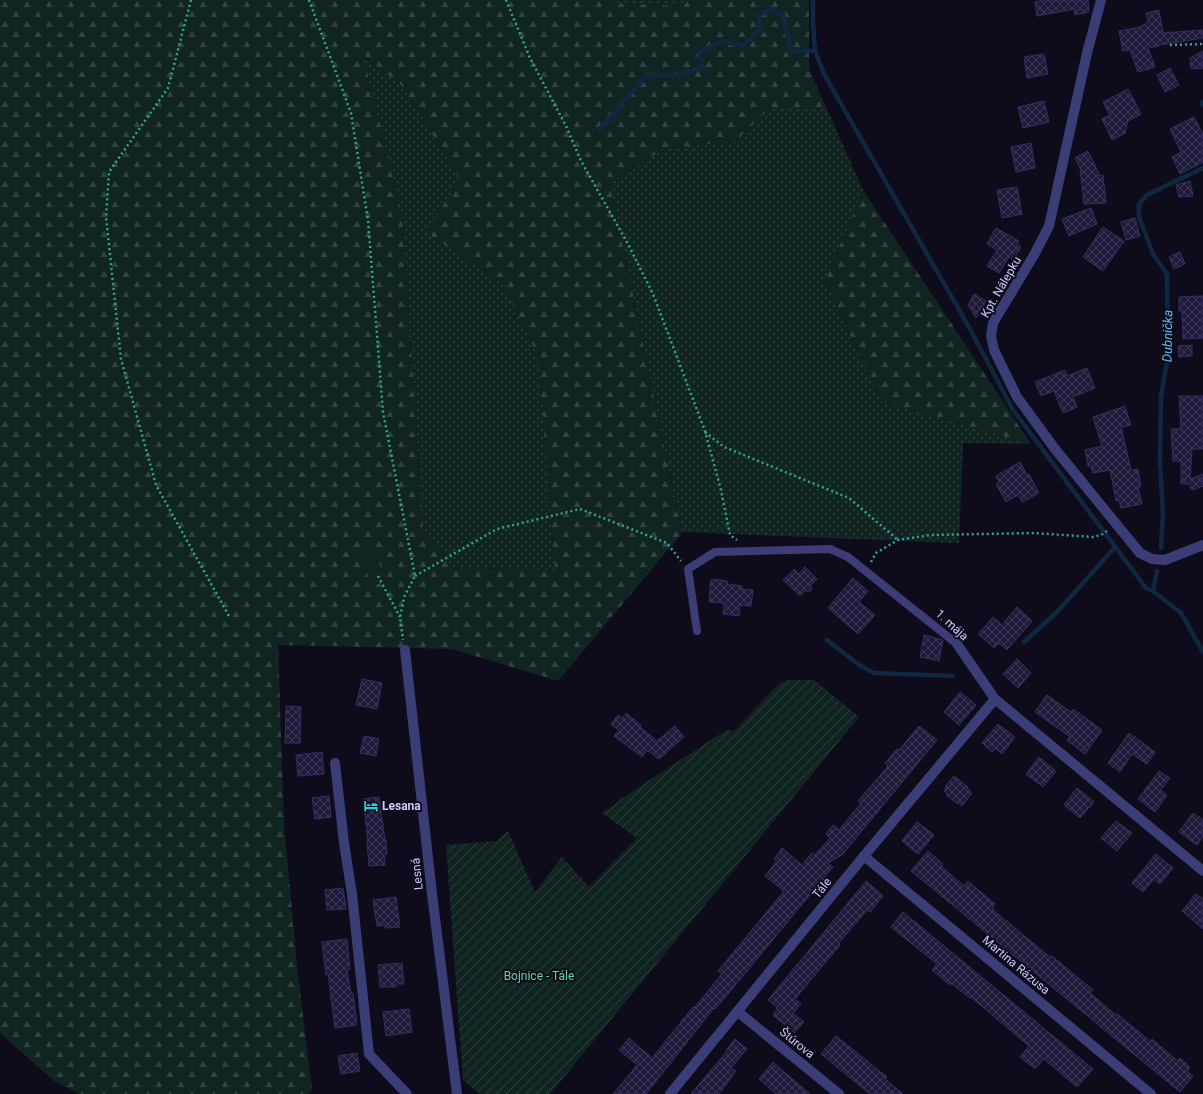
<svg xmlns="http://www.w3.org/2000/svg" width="1203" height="1094" font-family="Roboto,sans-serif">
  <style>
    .grass { fill: url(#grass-dots) }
    .forest { fill: url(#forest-firs); fill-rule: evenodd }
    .park { fill: #102422 }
    .garden { fill: url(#garden-furrows) }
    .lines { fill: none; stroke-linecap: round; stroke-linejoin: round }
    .stream { stroke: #11273f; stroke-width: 4.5 }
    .building { fill: url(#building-cross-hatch); stroke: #342e64 }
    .path { stroke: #35a495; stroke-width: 2.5; stroke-dasharray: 2 3; stroke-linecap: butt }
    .lane { stroke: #3b3d76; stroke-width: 8 }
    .street { stroke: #3b3d76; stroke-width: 10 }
    .labels { text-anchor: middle; stroke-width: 4; stroke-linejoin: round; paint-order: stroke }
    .street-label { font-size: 12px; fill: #cccafb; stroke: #0e0c1b }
    .poi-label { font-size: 12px; font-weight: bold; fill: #cccafb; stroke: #0e0c1b; text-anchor: start }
    .park-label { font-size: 12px; fill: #5dd4ad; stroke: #0e0c1b }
    .water-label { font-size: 13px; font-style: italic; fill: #60baf3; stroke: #0e0c1b }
  </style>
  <defs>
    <pattern id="grass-dots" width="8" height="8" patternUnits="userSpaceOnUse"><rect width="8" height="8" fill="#102422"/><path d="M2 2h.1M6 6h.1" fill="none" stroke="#324243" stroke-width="1.8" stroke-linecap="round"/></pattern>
    <pattern id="forest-firs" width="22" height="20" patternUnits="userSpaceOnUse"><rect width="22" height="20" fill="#102422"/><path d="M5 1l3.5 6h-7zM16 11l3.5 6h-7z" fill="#324243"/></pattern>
    <pattern id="garden-furrows" width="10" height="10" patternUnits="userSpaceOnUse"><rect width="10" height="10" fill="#102422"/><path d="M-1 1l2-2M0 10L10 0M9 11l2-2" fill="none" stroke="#324243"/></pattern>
    <pattern id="building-cross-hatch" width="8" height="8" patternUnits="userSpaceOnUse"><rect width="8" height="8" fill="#1e1a3a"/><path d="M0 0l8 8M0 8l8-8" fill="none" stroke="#3e3a57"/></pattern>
  </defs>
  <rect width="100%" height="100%" fill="#0e0c1b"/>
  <g class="grass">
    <polygon points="614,0 695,0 672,6 618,3"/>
    <polygon points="362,55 403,87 460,179 427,232 502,283 539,356 555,571 453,567 423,527 402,213"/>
    <polygon points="769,109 827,109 863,190 825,282 882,402 1031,444 963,443 959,543 682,532 610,183 664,149 736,141"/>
  </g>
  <g class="forest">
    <path d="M0,0H614L618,3L672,6L695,0H809V69L827,109H769L736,141L664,149L610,183L682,533L558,681L452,649L278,645L284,824L297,966L312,1090L307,1094H80L54,1081L0,1033ZM363,55L403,87L460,179L426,232L502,283L538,356L555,571L453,567L423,527L402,213Z"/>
    <polygon points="863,190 1031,444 882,402 825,281"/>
  </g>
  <polygon class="park" points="376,549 384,582 371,586 362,553"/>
  <polygon class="garden" points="786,680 814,680 859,717 550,1094 480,1094 463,1080 446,845 496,841 508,831 535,892 562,857 589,887 637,838 601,812 612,807 622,798 726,730 734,731 779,684"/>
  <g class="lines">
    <g class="stream">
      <polyline points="813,0 813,22 815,51 824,74 970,329 1013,410 1146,588 1153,591 1181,613 1203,652"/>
      <polyline points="1203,102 1202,104 1203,105"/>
      <polyline points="600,129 647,75 680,75 703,67 699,53 721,41 743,46 760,30 758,16 772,9 783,15 791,51 815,51"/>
      <polyline points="1161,548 1163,513 1160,463 1161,396 1168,356 1167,274 1153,254 1139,217 1139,204 1147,195 1203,168"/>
      <polyline points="1153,591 1157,571"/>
      <polyline points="827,640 859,665 874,673 953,676"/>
      <polyline points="1024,642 1058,611 1115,547"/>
    </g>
  </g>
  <g class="building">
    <polygon points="1044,0 1088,0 1089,12 1075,15 1074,9 1037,16 1035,2"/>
    <polygon points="1159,10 1163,33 1202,30 1203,38 1173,43 1159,45 1159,46 1148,48 1155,67 1138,72 1130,50 1123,51 1119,31 1140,27 1148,22 1146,13"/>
    <polygon points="1203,51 1203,68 1191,69 1190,58"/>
    <polygon points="1044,54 1048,74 1027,78 1024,57"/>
    <polygon points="1170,68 1179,85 1165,92 1157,75"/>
    <polygon points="1128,89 1141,114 1128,121 1125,133 1112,140 1102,119 1110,115 1103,102"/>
    <polygon points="1044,101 1049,122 1023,128 1018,107"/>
    <polygon points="1194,117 1203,134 1203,162 1180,174 1172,157 1181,152 1170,129"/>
    <polygon points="1031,143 1035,168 1016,172 1011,147"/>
    <polygon points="1088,151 1100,176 1103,175 1106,203 1084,204 1080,168 1075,158"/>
    <polygon points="1190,181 1193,196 1179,197 1176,185"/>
    <polygon points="1017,187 1022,214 1002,218 997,190"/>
    <polygon points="1091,208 1097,224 1069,236 1062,219"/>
    <polygon points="1135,218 1140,236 1126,240 1121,222"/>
    <polygon points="1103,227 1124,241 1103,271 1083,257"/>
    <polygon points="996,228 1019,241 1017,244 1021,247 1013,260 1009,257 999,273 987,266 997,250 987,244"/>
    <polygon points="1180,252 1185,264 1174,269 1169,257"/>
    <polygon points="974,294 986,301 976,318 968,305"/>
    <polygon points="1203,296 1203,338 1183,339 1182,310 1179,311 1179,297"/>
    <polygon points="1192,345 1192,356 1179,357 1178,346"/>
    <polygon points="1087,368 1095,388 1073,397 1077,407 1063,413 1054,391 1041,396 1035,382 1065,370 1067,376"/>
    <polygon points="1179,396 1203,396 1203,449 1192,449 1190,479 1203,474 1203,486 1192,490 1189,484 1181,484 1181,461 1173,461 1171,429 1181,429"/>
    <polygon points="1125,406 1131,425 1121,427 1131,470 1138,469 1141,486 1138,487 1142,504 1121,508 1119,500 1116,501 1110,470 1093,473 1091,466 1088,466 1085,450 1102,446 1093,417"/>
    <polygon points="1020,462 1027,475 1029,474 1039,493 1022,502 1018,495 1006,502 996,484 999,482 996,476"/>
    <polygon points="805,567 817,579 811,585 811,591 805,591 800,596 783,580 794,569 799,574"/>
    <polygon points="853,578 868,591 859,602 875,615 858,634 828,608"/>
    <polygon points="711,579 727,581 727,584 742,586 742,589 753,590 751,606 740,605 739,616 723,614 724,603 709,602"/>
    <polygon points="1017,607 1032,621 1007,650 999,643 994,648 978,634 993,617 1002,625"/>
    <polygon points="924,635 943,640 939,661 920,657"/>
    <polygon points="1017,659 1031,673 1018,688 1003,674"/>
    <polygon points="362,679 382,683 377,709 356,705"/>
    <polygon points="960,692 976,705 959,725 944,712"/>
    <polygon points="1047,695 1071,712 1073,709 1102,730 1085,754 1067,740 1070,737 1035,712"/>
    <polygon points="286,706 301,707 300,743 285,743"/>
    <polygon points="626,713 641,725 640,727 657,741 675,726 684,737 659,759 647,750 642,757 614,736 619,730 611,724 618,715 622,718"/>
    <polygon points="998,724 1015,737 1002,754 995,748 992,752 982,743"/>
    <polygon points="919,726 937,740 842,855 828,863 833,867 728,994 715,1009 714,1008 646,1094 613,1094 637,1065 619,1050 629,1038 652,1058 693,1007 694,1008 722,974 718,971 784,891 765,876 777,861 774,859 782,848 802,865 812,853 815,855 830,838 826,834 833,825 839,830 861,803 858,801 888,766 885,763 897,749 899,750"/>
    <polygon points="1129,733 1155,752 1147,764 1132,754 1120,772 1108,763"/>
    <polygon points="364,736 379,739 376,756 360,753"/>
    <polygon points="322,752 324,774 298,776 296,755"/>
    <polygon points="1039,757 1056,771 1043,787 1026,774"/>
    <polygon points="1159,771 1170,778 1161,790 1167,795 1155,812 1138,799"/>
    <polygon points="954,776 968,787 967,788 972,793 962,806 959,803 958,804 946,795 947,794 944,791 947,788 945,787"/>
    <polygon points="1077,788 1094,802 1080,818 1064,805"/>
    <polygon points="327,796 329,796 331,817 315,819 312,798"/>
    <polygon points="379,797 385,840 386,840 387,854 384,855 385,865 369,866 367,841 368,841 363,799"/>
    <polygon points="1193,813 1203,820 1203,836 1197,845 1179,832"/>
    <polygon points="1116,821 1132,833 1117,851 1101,838"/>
    <polygon points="917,822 934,835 918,854 902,841"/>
    <polygon points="928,851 943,864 941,866 964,886 968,881 995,904 993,906 994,907 992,909 1050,957 1052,956 1093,990 1090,993 1116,1015 1117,1014 1150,1041 1152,1039 1178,1061 1180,1058 1190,1067 1187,1071 1193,1076 1180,1092 911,871"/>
    <polygon points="1156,854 1173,868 1160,884 1154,879 1143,892 1132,883"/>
    <polygon points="866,881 883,896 870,912 867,910 839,943 840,945 795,999 801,1004 793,1013 804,1022 794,1033 773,1015 778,1008 768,1000"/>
    <polygon points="343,888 346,909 327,910 325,890"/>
    <polygon points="1196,894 1203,899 1203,929 1182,911"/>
    <polygon points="396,897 400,927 385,928 385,925 377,926 373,900"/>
    <polygon points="903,912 1093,1069 1077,1087 1044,1059 1035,1069 1020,1057 1029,1046 971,997 970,998 951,983 950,985 932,970 937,964 891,927"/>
    <polygon points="347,939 350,969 347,970 351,993 353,993 357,1025 335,1028 328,974 326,975 322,942"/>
    <polygon points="402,963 404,984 396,984 396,987 380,987 378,965"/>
    <polygon points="409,1009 412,1032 386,1036 383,1012"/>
    <polygon points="836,1036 887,1077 885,1079 903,1094 870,1094 821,1054"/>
    <polygon points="735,1039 747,1049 731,1068 736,1071 719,1094 691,1094 727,1051 726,1050"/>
    <polygon points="357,1053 360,1071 341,1074 338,1056"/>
    <polygon points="773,1062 796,1082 810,1094 776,1094 759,1079"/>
  </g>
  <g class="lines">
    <g class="path">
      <polyline points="191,0 168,88 109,172 106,217 121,359 156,485 229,616"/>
      <polyline points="309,0 351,113 368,220 383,412 415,576 404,597 400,618 403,640"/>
      <polyline points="506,0 530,58 566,126 581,161 628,244 653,294 705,431 721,490 730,535 737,540"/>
      <polyline points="1170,45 1203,44"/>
      <polyline points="705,432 724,447 849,498 898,540"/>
      <polyline points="871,562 876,553 898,540 931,535 1034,533 1093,537 1101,535 1107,531"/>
      <polyline points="378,576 400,617"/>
      <polyline points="415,576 497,529 580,509 667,543 681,561"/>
    </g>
    <polyline class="lane" points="697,631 688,569 715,552 830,549 848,557 957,644"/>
    <g class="street">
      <polyline points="1101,0 1087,53 1049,226 1034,255 993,323 991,336 994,350 1017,397 1055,449 1140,553 1152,559 1165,560 1203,545"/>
      <polyline points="957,644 995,699 1203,871"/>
      <polyline points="405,650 432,894 457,1094"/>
      <polyline points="335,763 344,843 352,894 369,1054 407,1094"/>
      <polyline points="864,856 1151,1094"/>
      <polyline points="738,1012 839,1094"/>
      <polyline points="670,1094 864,856 995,699"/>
    </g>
  </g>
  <defs>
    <symbol id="hotel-bare" viewBox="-9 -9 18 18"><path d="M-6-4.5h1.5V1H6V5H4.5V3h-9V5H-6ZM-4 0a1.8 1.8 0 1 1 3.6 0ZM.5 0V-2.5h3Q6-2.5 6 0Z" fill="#11dbe0" stroke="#0e0c1b" stroke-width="2.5" paint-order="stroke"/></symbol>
  </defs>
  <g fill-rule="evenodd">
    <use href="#hotel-bare" x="361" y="796" width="20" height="20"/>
  </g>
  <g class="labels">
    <g class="street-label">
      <text transform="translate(1001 287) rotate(-60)" y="4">Kpt. Nálepku</text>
      <text transform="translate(952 625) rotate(42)" y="4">1. mája</text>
      <text transform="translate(417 874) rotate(-96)" y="4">Lesná</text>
      <text transform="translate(822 888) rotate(-51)" y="4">Tále</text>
      <text transform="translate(1016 965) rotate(40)" y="4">Martina Rázusa</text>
      <text transform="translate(797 1043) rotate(39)" y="4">Štúrova</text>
    </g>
    <g class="poi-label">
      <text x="382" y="810">Lesana</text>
    </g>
    <g class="park-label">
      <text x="539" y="980">Bojnice - Tále</text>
    </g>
    <g class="water-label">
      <text transform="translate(1167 336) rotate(-89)" y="5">Dubnička</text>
    </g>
  </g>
</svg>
